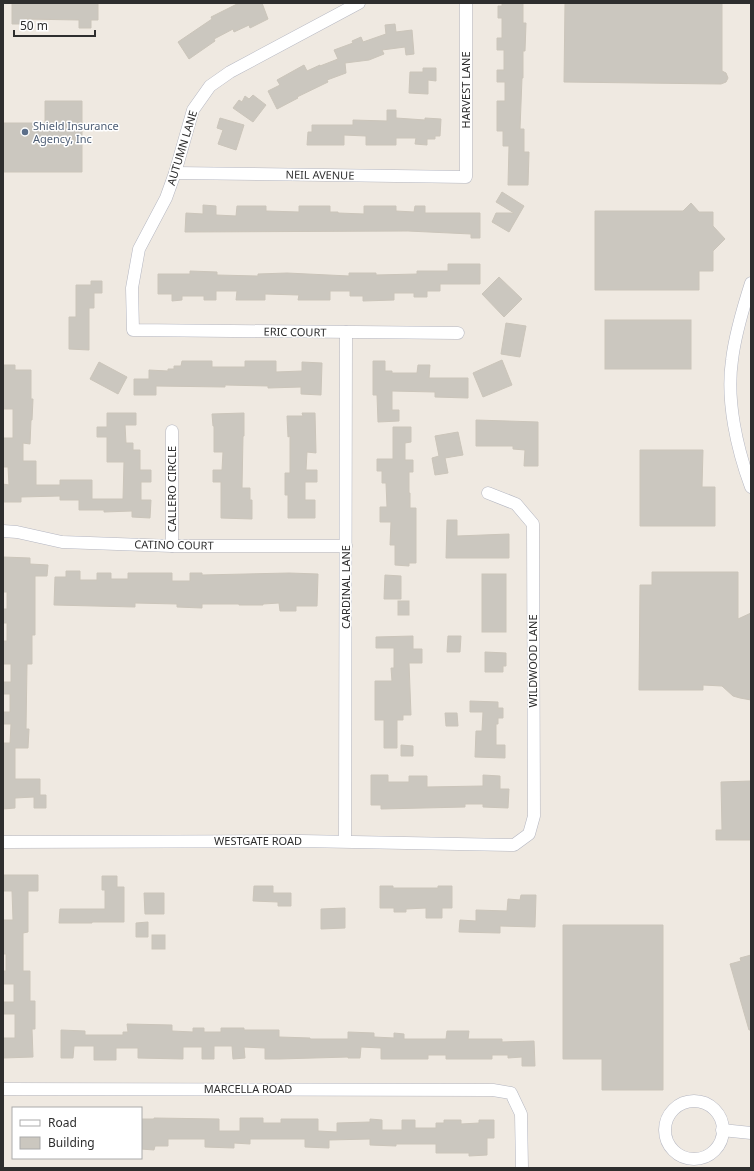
<svg xmlns="http://www.w3.org/2000/svg" width="754" height="1171" font-family="'Noto Sans',sans-serif">
  <style>
    .building { fill: #cbc7bf; stroke: #cbc5ba }
    .lines { fill: none; stroke-linecap: round; stroke-linejoin: round }
    .minor-casing { stroke: #b4b6c1; stroke-width: 13 }
    .minor { stroke: #fff; stroke-width: 12 }
    .service-dot { fill: #5c6f8a; stroke: #fff; stroke-width: 1.5 }
    .labels { text-anchor: middle; stroke-width: 3; stroke-linejoin: round; paint-order: stroke }
    .street-label { font-size: 11px; fill: #2e2e2e; stroke: #fff }
    .service-label { font-size: 11px; fill: #4e5e75; stroke: #fff; text-anchor: start }
  </style>
  <rect width="100%" height="100%" fill="#efe9e1"/>
  <g class="building">
    <polygon points="12,3 98,3 98,20 91,20 91,28 79,28 79,20 24,19 24,24 12,24"/>
    <polygon points="239,3 262,3 268,19 250,28 249,25 234,32 233,29 214,39 215,41 189,59 178,42 212,19 211,17"/>
    <polygon points="502,3 523,3 523,23 526,23 525,51 523,51 523,78 522,78 520,129 524,129 524,152 529,152 528,185 508,185 509,146 503,146 503,131 497,131 497,101 505,101 505,82 497,82 497,70 504,70 504,50 497,50 497,38 502,38 502,18 498,18 498,6 502,6"/>
    <polygon points="565,3 722,3 722,71 726,73 728,78 726,82 721,84 564,82"/>
    <polygon points="395,24 396,32 412,30 414,54 406,55 405,47 382,50 384,54 369,60 345,63 346,73 327,80 328,82 297,97 298,98 277,109 268,91 280,85 277,80 304,65 307,71 320,65 320,66 338,59 334,50 353,43 352,41 361,37 363,42 386,34 385,25"/>
    <polygon points="423,68 436,68 436,81 428,80 428,94 409,93 410,72 423,72"/>
    <polygon points="253,95 266,105 253,122 233,108 239,100 242,102 245,96 249,99"/>
    <polygon points="45,101 82,101 82,172 3,172 3,123 45,123"/>
    <polygon points="387,110 396,110 396,118 425,120 425,118 441,119 440,136 435,136 435,139 427,139 427,145 415,144 416,138 396,138 396,145 366,145 366,136 344,135 344,145 307,145 308,132 312,132 312,125 353,125 353,120 387,121"/>
    <polygon points="220,118 244,125 236,150 218,144 223,130 217,128"/>
    <polygon points="502,192 524,206 509,232 492,222 496,213 514,213 496,202"/>
    <polygon points="691,203 699,212 713,212 713,226 725,239 713,251 713,271 699,271 699,290 595,290 595,211 683,211"/>
    <polygon points="203,205 216,206 216,215 236,216 237,206 266,206 266,211 299,212 299,206 330,206 330,212 338,212 338,213 364,214 364,206 396,206 396,211 414,212 415,206 425,206 425,213 480,213 480,238 471,238 471,234 408,231 185,232 186,213 203,214"/>
    <polygon points="448,264 480,264 480,284 440,284 440,291 427,291 427,297 414,297 414,293 394,293 394,300 363,301 363,296 350,296 350,291 330,291 330,300 298,300 299,295 265,294 265,300 236,300 237,291 216,291 216,300 204,300 204,296 182,296 182,300 172,301 172,294 158,294 158,274 190,274 190,271 217,272 217,275 258,276 258,274 287,273 349,276 349,273 376,273 376,275 417,274 417,271 448,271"/>
    <polygon points="499,277 522,299 504,317 482,294"/>
    <polygon points="91,281 102,281 102,293 94,293 94,308 89,308 89,350 69,349 69,317 76,317 76,285 91,285"/>
    <rect x="605" y="320" width="86" height="49"/>
    <polygon points="506,323 526,326 520,357 501,354"/>
    <polygon points="502,360 512,385 483,397 473,373"/>
    <polygon points="182,361 212,361 212,367 245,367 245,361 276,361 276,372 302,371 302,362 322,363 321,395 301,394 301,387 268,388 268,386 225,385 225,387 156,386 156,395 134,395 134,379 149,379 149,370 168,371 168,369 174,369 174,366 181,366"/>
    <polygon points="373,361 385,361 385,371 392,371 392,373 417,373 418,365 430,365 429,378 468,378 468,398 435,397 435,392 392,391 392,410 399,410 399,421 378,422 377,395 373,395"/>
    <polygon points="99,362 127,377 118,394 90,379"/>
    <polygon points="3,365 15,365 15,370 31,370 31,399 33,399 32,420 31,420 30,444 23,443 23,461 36,461 36,485 60,485 60,480 92,480 92,499 123,499 124,462 107,462 107,437 97,437 97,427 107,427 107,413 136,413 136,425 125,425 126,443 133,443 133,450 140,450 140,470 151,470 151,482 141,482 141,500 151,500 150,518 132,517 132,511 104,512 104,510 79,510 79,500 60,500 60,496 21,497 21,502 3,502 3,484 9,485 8,467 3,467 3,438 13,438 13,409 3,409"/>
    <polygon points="244,413 244,436 243,436 242,488 250,488 250,500 252,500 252,519 221,518 221,482 213,482 213,470 222,470 223,452 214,452 214,426 213,426 212,414"/>
    <polygon points="302,413 315,413 316,453 307,452 306,470 317,470 317,482 305,482 305,500 315,500 315,518 288,518 288,495 285,495 285,473 290,473 290,436 288,437 287,416 303,416"/>
    <polygon points="476,420 538,422 538,466 524,466 525,450 513,449 513,446 476,446"/>
    <polygon points="393,427 411,427 411,442 405,443 405,460 413,460 413,472 409,472 409,493 410,493 410,508 416,508 416,563 409,563 409,566 395,565 395,545 390,545 391,522 380,522 380,507 387,507 386,483 382,483 382,471 377,471 377,459 393,459"/>
    <polygon points="458,432 463,455 445,458 448,473 435,475 432,458 439,456 435,436"/>
    <polygon points="640,450 703,450 702,487 715,487 715,526 640,526"/>
    <polygon points="447,520 457,520 457,536 509,534 509,558 446,558"/>
    <polygon points="3,557 30,558 30,564 48,565 47,576 35,576 35,635 32,635 32,664 27,664 26,729 29,729 28,748 15,748 15,779 40,779 40,795 46,795 46,808 34,808 34,797 15,798 15,808 3,809 3,743 10,743 11,724 3,724 3,712 10,712 10,694 3,694 3,682 11,682 11,664 3,664 3,641 7,641 7,623 3,623 3,609 7,609 7,592 3,592"/>
    <polygon points="66,571 80,571 80,580 97,580 97,573 111,573 111,579 128,579 128,573 172,573 172,581 190,581 190,573 202,573 202,575 289,573 318,574 317,606 296,606 296,611 280,611 279,603 263,604 263,605 239,605 239,604 202,604 202,608 177,607 177,604 135,603 135,607 54,605 55,577 66,577"/>
    <polygon points="652,572 738,572 738,619 751,613 751,700 740,698 733,696 722,686 703,685 703,690 639,690 640,585 652,585"/>
    <rect x="482" y="574" width="24" height="58"/>
    <polygon points="385,575 401,576 401,599 384,599"/>
    <rect x="398" y="601" width="11" height="14"/>
    <polygon points="413,636 413,649 422,649 422,663 409,663 411,715 403,715 403,720 397,720 397,748 384,748 384,720 375,720 375,681 392,681 391,668 394,668 394,648 376,648 376,637"/>
    <polygon points="448,636 461,636 460,652 447,652"/>
    <polygon points="485,652 506,653 506,666 503,666 503,672 485,672"/>
    <polygon points="470,701 498,702 498,708 503,708 503,718 498,718 498,724 496,724 496,745 505,745 505,758 475,757 476,731 482,731 483,712 470,712"/>
    <polygon points="445,713 457,713 458,726 446,726"/>
    <polygon points="401,745 413,746 413,756 401,756"/>
    <polygon points="371,775 388,775 388,782 409,782 409,776 427,776 427,787 483,786 483,775 500,776 500,789 509,789 508,808 483,807 483,804 465,804 465,807 381,809 381,805 371,805"/>
    <polygon points="751,781 751,840 716,840 716,830 722,830 721,782"/>
    <polygon points="3,875 38,875 38,891 28,891 28,932 23,933 23,971 30,971 30,1001 35,1001 35,1029 32,1029 33,1057 3,1058 3,1038 15,1038 15,1014 3,1014 3,1002 14,1002 14,984 3,984 3,971 6,971 6,954 3,954 3,920 13,920 12,891 3,891"/>
    <polygon points="102,876 117,876 117,887 124,887 124,922 92,922 92,923 59,923 60,909 105,909 105,890 102,890"/>
    <polygon points="254,886 273,886 273,893 291,893 291,906 278,906 278,902 253,901"/>
    <polygon points="380,886 393,886 393,888 438,888 438,886 452,886 452,908 442,908 442,918 426,918 426,908 406,909 406,912 394,912 394,908 380,908"/>
    <polygon points="144,893 164,893 164,914 145,914"/>
    <polygon points="521,895 536,895 535,927 500,926 500,933 459,932 460,920 476,921 476,910 507,911 508,899 520,900"/>
    <polygon points="345,908 345,928 321,929 321,909"/>
    <polygon points="148,922 148,937 136,937 136,923"/>
    <polygon points="563,925 663,925 663,1090 602,1090 602,1059 563,1059"/>
    <rect x="152" y="935" width="13" height="14"/>
    <polygon points="751,955 751,1030 749,1030 730,964 741,961 740,958"/>
    <polygon points="127,1024 172,1025 172,1031 193,1032 193,1028 204,1028 204,1032 221,1032 221,1028 244,1028 244,1030 279,1030 279,1037 310,1038 310,1039 348,1039 348,1032 374,1033 374,1037 394,1038 394,1033 404,1034 404,1039 446,1039 447,1031 469,1031 468,1039 502,1039 502,1042 534,1041 535,1066 522,1066 522,1057 508,1058 508,1055 492,1055 492,1059 446,1059 446,1055 428,1055 428,1059 381,1059 381,1048 361,1047 360,1058 348,1058 348,1057 279,1059 265,1059 265,1048 244,1047 245,1058 233,1059 232,1046 214,1046 214,1059 202,1059 202,1047 183,1047 183,1059 138,1058 138,1048 116,1048 116,1060 94,1060 94,1046 74,1046 73,1058 61,1058 61,1030 85,1031 85,1035 123,1035 123,1032 128,1032"/>
    <polygon points="154,1118 219,1119 219,1131 240,1131 240,1118 263,1118 263,1123 281,1123 281,1119 318,1119 318,1131 337,1132 337,1123 370,1122 370,1119 382,1120 382,1130 402,1130 402,1120 415,1120 415,1128 436,1128 436,1123 444,1123 444,1120 461,1120 461,1124 479,1123 479,1120 494,1120 494,1138 487,1138 487,1155 469,1156 469,1153 436,1153 436,1144 396,1144 396,1146 370,1145 370,1139 329,1140 329,1148 305,1147 305,1139 250,1139 250,1144 234,1143 234,1148 205,1147 205,1139 168,1139 168,1146 155,1146 154,1150 141,1149 141,1119 154,1119"/>
  </g>
  <g class="lines">
    <defs>
      <g id="minor">
        <polyline points="359,3 230,72 210,86 193,110 175,173 166,198 139,249 132,288 133,330 458,333"/>
        <polyline points="175,173 466,177 466,3"/>
        <path d="M751,283C743,308 735,334 732,360C726,401 737,449 751,487"/>
        <polyline points="3,531 17,532 62,542 172,546 346,546"/>
        <polyline points="172,546 172,431"/>
        <polyline points="345,841 346,332"/>
        <polyline points="3,842 301,841 514,845 529,834 534,816 533,524 516,504 488,493"/>
        <polyline points="3,1089 493,1090 511,1093 521,1114 522,1168"/>
        <circle cx="694" cy="1130" r="29"/>
        <polyline points="722,1130 751,1133"/>
      </g>
    </defs>
    <use href="#minor" class="minor-casing"/>
    <use href="#minor" class="minor"/>
  </g>
  <circle class="service-dot" cx="25" cy="132" r="4"/>
  <g class="labels">
    <g class="street-label">
      <text transform="translate(466 90) rotate(-90)" y="4">HARVEST LANE</text>
      <text transform="translate(182 148) rotate(-73)" y="4">AUTUMN LANE</text>
      <text transform="translate(320 175) rotate(1)" y="4">NEIL AVENUE</text>
      <text transform="translate(295 332) rotate(1)" y="4">ERIC COURT</text>
      <text transform="translate(172 489) rotate(-90)" y="4">CALLERO CIRCLE</text>
      <text transform="translate(174 545) rotate(1)" y="4">CATINO COURT</text>
      <text transform="translate(346 587) rotate(-90)" y="4">CARDINAL LANE</text>
      <text transform="translate(533 661) rotate(-90)" y="4">WILDWOOD LANE</text>
      <text x="258" y="845">WESTGATE ROAD</text>
      <text x="248" y="1093">MARCELLA ROAD</text>
    </g>
    <g class="service-label">
      <text x="33" y="130">Shield Insurance<tspan x="33" dy="13">Agency, Inc</tspan></text>
    </g>
  </g>
  <rect width="754" height="1171" fill="none" stroke="#2e2e2e" stroke-width="8"/>
  <rect x="12" y="1107" width="130" height="52" fill="#ffffff" stroke="#ababab"/>
  <rect x="20" y="1120" width="20" height="6" fill="#ffffff" stroke="#ababab"/>
  <text x="48" y="1127" font-size="12" fill="#2e2e2e">Road</text>
  <rect x="20" y="1137" width="20" height="12" fill="#cbc7bf" stroke="#ababab"/>
  <text x="48" y="1147" font-size="12" fill="#2e2e2e">Building</text>
  <path d="M14 30v6h81v-6" fill="none" stroke="#2e2e2e" stroke-width="2"/>
  <text x="20" y="30" font-size="12" fill="#2e2e2e" stroke="#ffffff" stroke-width="3" paint-order="stroke">50 m</text>
</svg>
